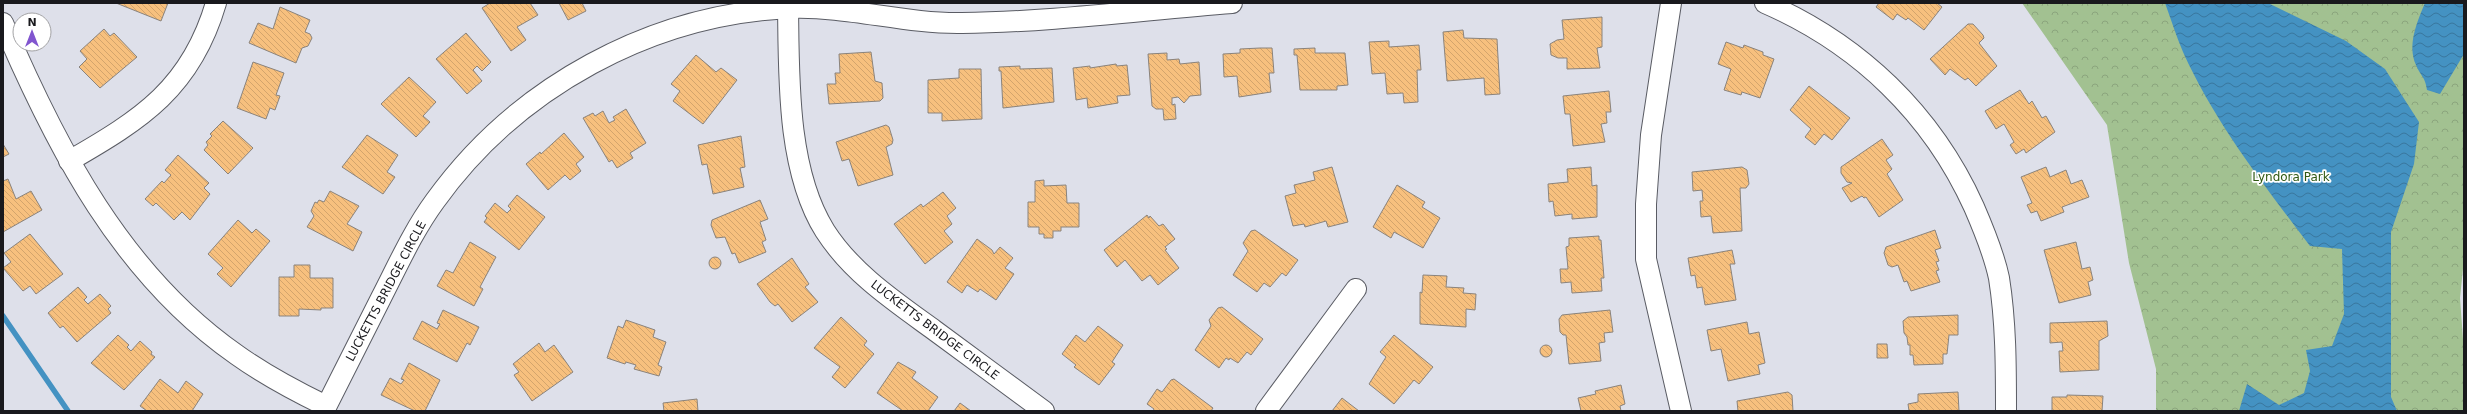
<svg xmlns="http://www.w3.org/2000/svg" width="2467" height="414" font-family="'DejaVu Sans',sans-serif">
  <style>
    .forest { fill: url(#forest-crowns) }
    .water { fill: url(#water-waves) }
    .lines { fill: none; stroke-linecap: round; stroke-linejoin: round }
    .stream { stroke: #4492c2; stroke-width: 5.5 }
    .building { fill: url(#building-back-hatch); stroke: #8a837c }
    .street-casing { stroke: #5a5c64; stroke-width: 22 }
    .street { stroke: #fff; stroke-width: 20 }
    .labels { text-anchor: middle; stroke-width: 3.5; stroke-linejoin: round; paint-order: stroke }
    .park-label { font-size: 12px; fill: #305913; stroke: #fff }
    .street-label { font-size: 12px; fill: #19191d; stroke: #fff }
  </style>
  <defs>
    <pattern id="forest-crowns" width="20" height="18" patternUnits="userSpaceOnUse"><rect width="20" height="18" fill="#a2c191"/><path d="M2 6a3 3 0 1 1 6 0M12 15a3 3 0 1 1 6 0" fill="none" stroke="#8ba57d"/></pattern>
    <pattern id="water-waves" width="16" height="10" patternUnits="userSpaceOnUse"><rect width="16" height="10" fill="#4492c2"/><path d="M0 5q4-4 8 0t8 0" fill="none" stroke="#38769d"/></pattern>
    <pattern id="building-back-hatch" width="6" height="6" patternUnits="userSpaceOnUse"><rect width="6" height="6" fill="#f7c07e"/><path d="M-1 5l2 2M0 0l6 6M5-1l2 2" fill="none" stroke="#d3a46c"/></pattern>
  </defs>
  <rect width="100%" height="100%" fill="#dee0ea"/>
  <polygon class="forest" points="2022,3 2464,3 2464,259 2460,298 2464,353 2464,411 2156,411 2156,369 2129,263 2107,125"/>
  <g class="water">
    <path d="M2165,3H2268L2346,41L2385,69L2419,122L2414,164L2391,232V397L2397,411H2239L2247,384L2279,405L2304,393L2310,371L2306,350L2332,346L2344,314L2342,249L2310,246C2264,185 2215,123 2183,52C2176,36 2171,19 2165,3Z"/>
    <path d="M2425,3H2464V54L2440,94L2427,90C2425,76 2421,77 2416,65C2407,45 2417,22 2425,3Z"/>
  </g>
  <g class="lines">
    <polyline class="stream" points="3,316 68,411"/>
  </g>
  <g class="building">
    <polygon points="116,3 168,3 161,21"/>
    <polygon points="490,3 530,3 538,15 517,27 526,40 511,51 482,8"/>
    <polygon points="559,3 582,3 586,11 568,20"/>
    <polygon points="1879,3 1937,3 1942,7 1924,30 1908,18 1906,20 1897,14 1893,20 1876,7"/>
    <polygon points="280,7 310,20 305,32 310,34 312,38 308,46 302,48 296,63 249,43 258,23 273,29"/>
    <polygon points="1602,17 1602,47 1597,48 1600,68 1567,69 1567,58 1558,58 1551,55 1550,44 1557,40 1564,39 1562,20"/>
    <polygon points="1968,24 1973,24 1983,35 1984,38 1979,43 1997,66 1976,86 1968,78 1965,80 1950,69 1945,75 1930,59"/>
    <polygon points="104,29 110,36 114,33 137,57 100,88 79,67 87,59 80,51"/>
    <polygon points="1463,30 1464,38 1497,39 1500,94 1485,95 1484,78 1447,81 1443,32"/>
    <polygon points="466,33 491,62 482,71 477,66 473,70 482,81 467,94 436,59"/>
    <polygon points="1389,41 1389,47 1419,45 1421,70 1417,70 1418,102 1404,103 1403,93 1387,94 1385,73 1372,74 1369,42"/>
    <polygon points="1726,42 1743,48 1744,45 1763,52 1763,55 1774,59 1760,98 1742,92 1741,95 1724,90 1731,69 1718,64"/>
    <polygon points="1260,48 1272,48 1274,73 1269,73 1271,92 1239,97 1237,76 1224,77 1223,54 1240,53 1240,49"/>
    <polygon points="1315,48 1315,53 1345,53 1348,85 1337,86 1337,90 1300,90 1297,55 1294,55 1294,49"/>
    <polygon points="871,52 875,81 882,83 883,98 880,101 829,104 827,84 836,84 835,73 840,73 839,54"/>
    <polygon points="1167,53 1167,60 1179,59 1180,64 1199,62 1201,95 1190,96 1184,103 1178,97 1172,98 1172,105 1175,104 1176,119 1164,120 1163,109 1156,109 1152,106 1148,54"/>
    <polygon points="696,55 716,72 721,68 737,80 703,124 673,101 680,91 671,84"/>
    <polygon points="253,62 284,73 276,95 280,96 275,110 270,108 266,119 237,108"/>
    <polygon points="1116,64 1117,66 1127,65 1130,95 1117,96 1118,103 1088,108 1087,98 1076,100 1073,68 1090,66 1090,68"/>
    <polygon points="1020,66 1020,69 1052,68 1054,102 1003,108 1001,71 999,71 999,67"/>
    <polygon points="959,69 981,69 982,119 942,121 942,113 928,113 928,80 959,78"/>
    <polygon points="409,77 436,102 423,116 430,122 416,137 381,104"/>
    <polygon points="1809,86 1850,118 1832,140 1824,134 1815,145 1805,137 1811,129 1790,110"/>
    <polygon points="2020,90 2029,104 2032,101 2042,118 2046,116 2055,132 2026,153 2024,149 2016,154 2010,145 2014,142 2004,124 1996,129 1985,111"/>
    <polygon points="1609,91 1611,112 1606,112 1607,123 1601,124 1605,142 1573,146 1570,114 1565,114 1563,96"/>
    <polygon points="626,109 646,143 630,153 633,158 617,168 612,160 609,162 583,118 593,113 595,116 603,111 609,123 615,120 613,117"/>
    <polygon points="223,121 253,148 228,174 204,150 208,145 206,142 212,136 210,134"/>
    <polygon points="886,125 889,127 893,140 892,144 886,147 893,175 858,186 849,159 842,161 836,142"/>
    <polygon points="564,133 584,157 576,164 581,171 570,180 565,175 548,190 526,164 540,152 541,154"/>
    <polygon points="367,135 398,155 387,172 395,177 383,194 342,167"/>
    <polygon points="741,136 745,167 740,168 744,187 713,194 707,164 702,165 698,145"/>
    <polygon points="1882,139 1893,155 1886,160 1892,169 1887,174 1903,200 1879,217 1866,197 1864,198 1862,196 1851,202 1842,188 1852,183 1847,182 1841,173 1841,167"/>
    <polygon points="3,144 9,154 3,157"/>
    <polygon points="178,155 209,183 204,188 210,194 190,220 182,212 174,220 156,203 153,206 145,199 162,181 164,183 171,175 165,170"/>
    <polygon points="1332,167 1348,222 1328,227 1326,221 1305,227 1304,224 1293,226 1285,196 1296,193 1294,185 1315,180 1313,172"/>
    <polygon points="1591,167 1592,186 1597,185 1597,217 1572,219 1572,214 1555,216 1553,201 1549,202 1548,184 1568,182 1567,169"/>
    <polygon points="1742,167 1747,170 1749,184 1746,188 1740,188 1742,231 1713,233 1711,216 1701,217 1700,201 1703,201 1702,190 1693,191 1692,172"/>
    <polygon points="2046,167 2050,177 2066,170 2071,184 2082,180 2089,197 2062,207 2064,212 2041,221 2037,211 2031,213 2027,205 2032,203 2021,177"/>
    <polygon points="8,179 16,199 31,191 42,210 3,232 3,181"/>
    <polygon points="1044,180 1044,186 1066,185 1067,203 1079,203 1079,227 1061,227 1061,231 1053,231 1053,238 1044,238 1044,234 1039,234 1039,227 1028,227 1028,202 1035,202 1035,181"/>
    <polygon points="1397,185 1425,202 1422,207 1440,218 1423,248 1394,232 1391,238 1373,227"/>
    <polygon points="330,191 359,206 347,224 362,232 353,251 307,227 314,216 311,211 315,202 317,203 319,200 324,202"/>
    <polygon points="943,192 956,208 947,216 952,224 944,231 953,242 925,264 894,224 921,204 923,207"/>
    <polygon points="517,195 545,217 519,250 484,222 487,218 485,216 495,203 507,213 511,209 508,206"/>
    <polygon points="760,200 768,219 760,222 766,240 762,242 766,252 739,263 735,253 732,254 725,237 716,238 711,225 712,220"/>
    <polygon points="1147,215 1149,218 1150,216 1159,226 1163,224 1175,239 1165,247 1167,249 1165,250 1179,268 1158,285 1150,275 1142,281 1125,260 1117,267 1104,250"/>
    <polygon points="238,220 252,233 256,229 270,241 231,287 217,274 223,268 208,254"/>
    <polygon points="1255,230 1298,260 1286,276 1282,273 1270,287 1264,283 1257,292 1233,275 1248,251 1243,243 1251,231"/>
    <polygon points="1935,230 1941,248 1935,250 1939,261 1936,262 1939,270 1936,271 1940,282 1911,291 1907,281 1904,282 1898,265 1892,267 1888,265 1884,253 1886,247"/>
    <polygon points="30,234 63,274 36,294 30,286 23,291 3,268 11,262 4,253"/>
    <polygon points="1599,236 1599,240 1601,240 1604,278 1601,278 1602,291 1572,293 1571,282 1561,283 1560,269 1568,269 1566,247 1569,246 1569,238"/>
    <polygon points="977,239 992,250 994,254 1000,247 1013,258 1005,268 1014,274 996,300 980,289 978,292 967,285 962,293 947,282"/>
    <polygon points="470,242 496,257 480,287 483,289 474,306 437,286 446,270 453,273"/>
    <polygon points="2076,242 2082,269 2090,267 2093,280 2088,282 2091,295 2059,303 2044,250"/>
    <polygon points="1732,250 1735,264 1730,264 1736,300 1705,305 1702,287 1697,288 1695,275 1691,276 1688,258"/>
    <circle cx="715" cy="263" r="6"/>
    <polygon points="792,258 809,284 805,287 818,302 792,322 778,304 775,306 770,302 757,284"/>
    <polygon points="294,265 310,265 310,278 333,278 333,308 321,308 321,310 299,309 299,316 279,316 279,277 294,277"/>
    <polygon points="1423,275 1447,276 1446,287 1464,288 1463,293 1476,294 1475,310 1466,309 1466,327 1420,324 1420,292 1422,293"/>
    <polygon points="78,287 87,297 84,300 88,304 100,294 111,306 108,309 111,313 77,342 63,326 60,328 48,313"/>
    <polygon points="1222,307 1263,339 1251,355 1247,352 1238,363 1230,358 1229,360 1226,358 1219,368 1195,350 1211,326 1209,320 1218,308"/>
    <polygon points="443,310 479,327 470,345 467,343 457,362 413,339 422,321 437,329 440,324 437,323"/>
    <polygon points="1610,310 1613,332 1604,333 1605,342 1599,343 1601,361 1569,364 1566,335 1563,335 1560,332 1559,319 1562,315"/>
    <polygon points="1958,315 1958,335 1949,335 1947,354 1943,354 1943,364 1914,365 1913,355 1910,355 1910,345 1908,345 1907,337 1904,333 1903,321 1908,317"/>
    <polygon points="841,317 867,341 864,345 874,354 845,388 832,377 840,367 814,348"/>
    <polygon points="626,320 655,330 653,337 666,342 658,365 662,367 659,376 634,369 636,365 626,362 625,364 607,358 618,326 623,328"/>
    <polygon points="2107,321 2108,336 2099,341 2099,370 2060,372 2059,351 2063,351 2062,342 2050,343 2050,323"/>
    <polygon points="1747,322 1749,334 1759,332 1765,363 1758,365 1760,374 1728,381 1721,349 1711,351 1707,330"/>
    <polygon points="1098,326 1123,345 1112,362 1115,364 1099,385 1074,367 1076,365 1062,354 1076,335 1085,342"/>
    <polygon points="118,335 129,345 127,347 131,351 140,341 152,352 151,354 155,357 124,390 91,363"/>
    <polygon points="1394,335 1433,367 1419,384 1414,380 1394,404 1369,384 1386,357 1380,352"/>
    <polygon points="539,343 545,352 554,345 573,372 532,401 514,375 519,372 513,364"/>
    <polygon points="1877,344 1887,344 1888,358 1877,358"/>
    <circle cx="1546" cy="351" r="6"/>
    <polygon points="898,362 916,372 912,378 938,397 928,411 903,411 877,393"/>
    <polygon points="409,363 440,380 425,411 415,411 381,395 390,378 401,384 404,380 401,379"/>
    <polygon points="160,379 178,393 186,381 203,394 192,411 147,411 140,406"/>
    <polygon points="1174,379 1213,408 1211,411 1153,411 1154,409 1147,404 1157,389 1162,392 1171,380"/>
    <polygon points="1621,385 1625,404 1620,406 1621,411 1581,411 1578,398 1596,394 1595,391"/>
    <polygon points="1788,392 1792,395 1793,411 1738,411 1737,401"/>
    <polygon points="1958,392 1959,411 1909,411 1908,404 1918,402 1918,394"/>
    <polygon points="2067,395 2103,396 2102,411 2052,411 2052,397 2067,397"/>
    <polygon points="1342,398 1359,411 1332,411"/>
    <polygon points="697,399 698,411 664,411 663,403"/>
    <polygon points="960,403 971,411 954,411"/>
  </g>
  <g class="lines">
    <defs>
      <g id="street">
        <path d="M788,3C789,73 786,169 825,231C852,273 894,301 934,330C971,357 1007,384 1044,411"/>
        <polyline points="1671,3 1651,135 1646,204 1646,259 1681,411"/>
        <path d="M1765,3C1859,44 1932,114 1974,207C1984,230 1994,254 1999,278C2006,322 2006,367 2006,411"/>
        <path d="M3,23C57,149 122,275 237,355C265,375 295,391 326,406"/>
        <path d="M69,161C142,119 191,88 216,3"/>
        <path d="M324,411C343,373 362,335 381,298C398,265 413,231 435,201C517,87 651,14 791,8C849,6 904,24 962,23C1051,22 1142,10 1232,3"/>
        <polyline points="1266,411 1356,289"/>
      </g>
    </defs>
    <use href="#street" class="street-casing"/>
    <use href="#street" class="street"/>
  </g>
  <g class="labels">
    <g class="park-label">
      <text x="2291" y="181">Lyndora Park</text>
    </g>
    <g class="street-label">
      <text transform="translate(386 291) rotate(-62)" y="4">LUCKETTS BRIDGE CIRCLE</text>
      <text transform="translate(935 330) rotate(37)" y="4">LUCKETTS BRIDGE CIRCLE</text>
    </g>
  </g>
  <rect width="2467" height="414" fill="none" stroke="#19191d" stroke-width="8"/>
  <g transform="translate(32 32)"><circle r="19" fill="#ffffff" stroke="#a3a3a5"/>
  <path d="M0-3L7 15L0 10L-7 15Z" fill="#8155cf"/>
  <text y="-6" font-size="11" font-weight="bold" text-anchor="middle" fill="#19191d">N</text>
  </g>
</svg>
